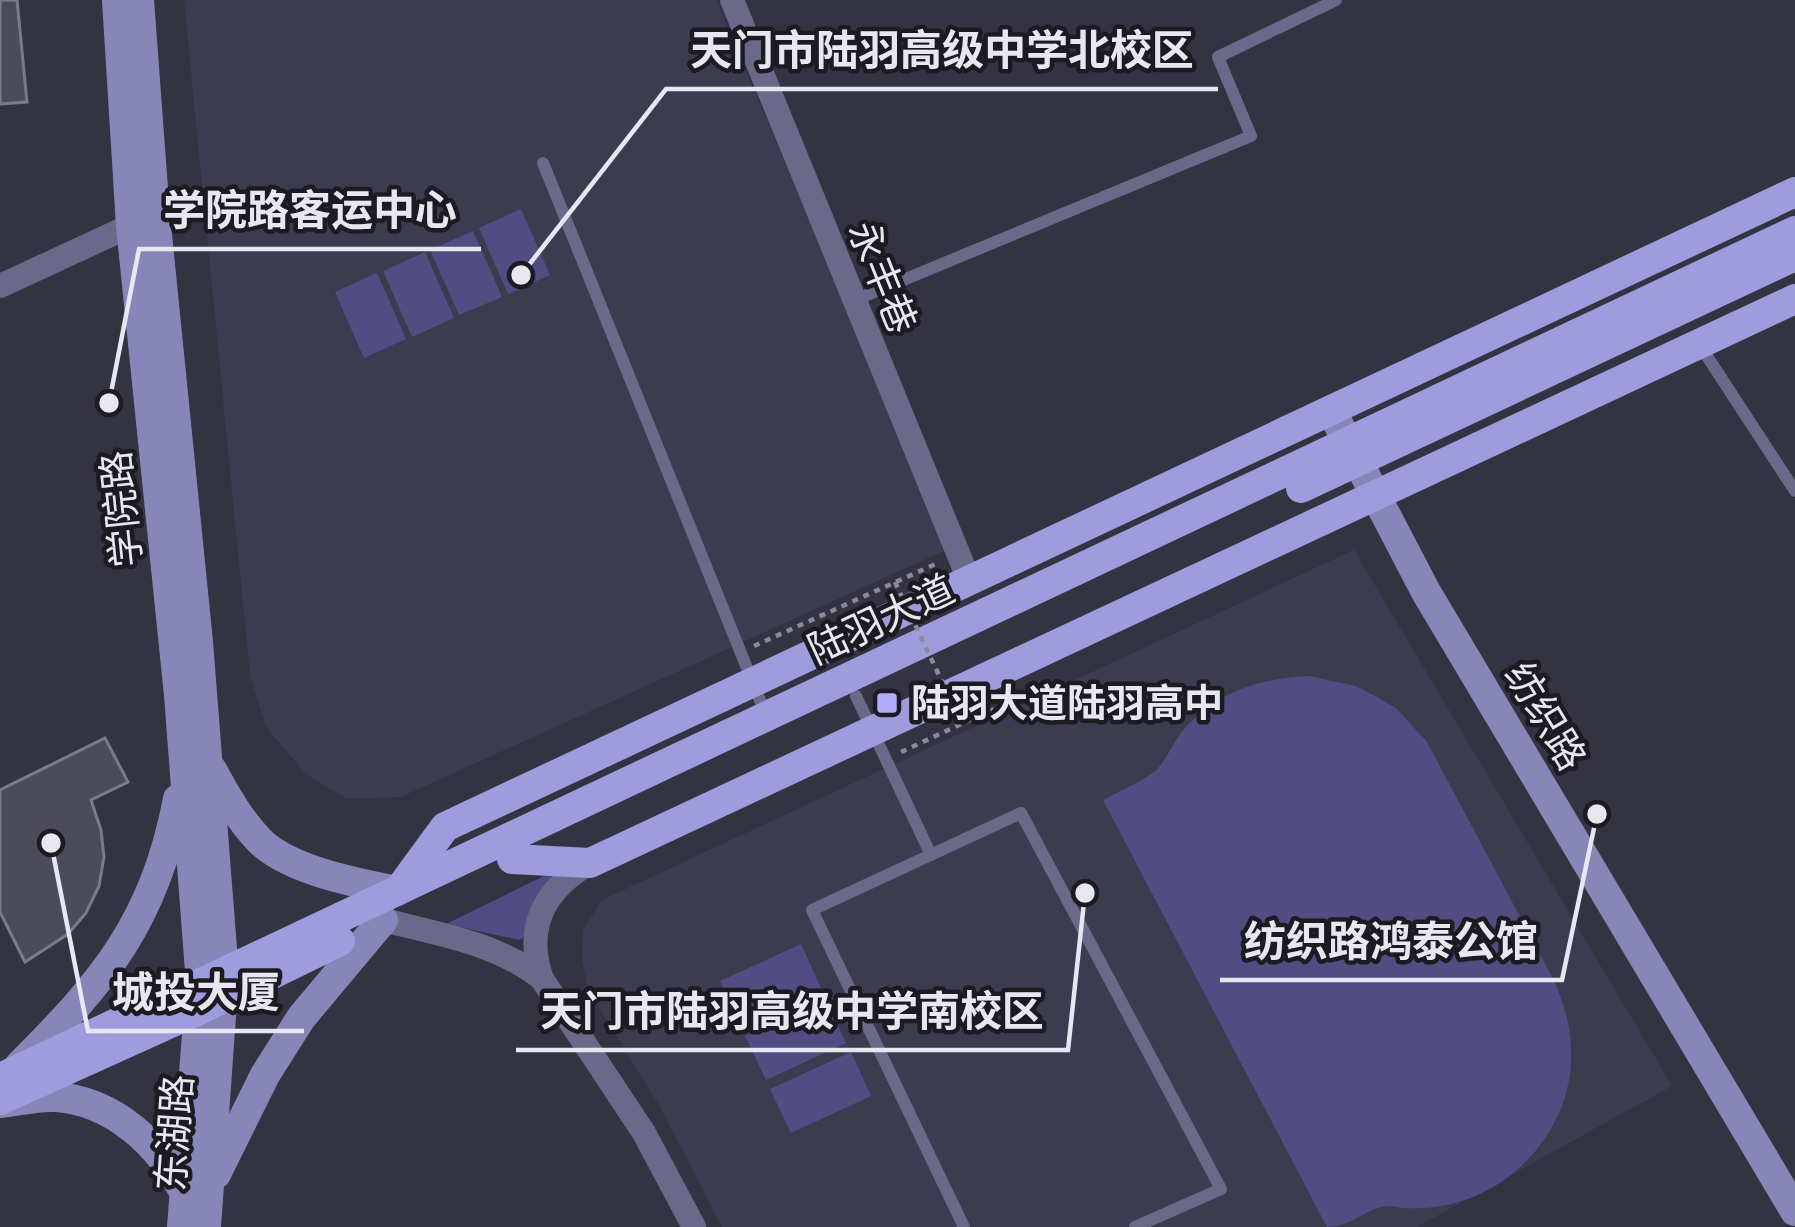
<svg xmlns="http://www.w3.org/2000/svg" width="1795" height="1227" font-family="Inter,'Noto Sans SC',sans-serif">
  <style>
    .built { fill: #3c3c51 }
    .green { fill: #514c82 }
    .building { fill: #4b4b5b; stroke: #7a7a8b; stroke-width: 3 }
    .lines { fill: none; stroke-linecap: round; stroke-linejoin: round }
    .path { stroke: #8b8b97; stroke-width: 4.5; stroke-dasharray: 6 6; stroke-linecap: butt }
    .lane { stroke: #6a698a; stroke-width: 12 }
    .street { stroke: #6a698a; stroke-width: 24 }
    .secondary { stroke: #8886b9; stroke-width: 30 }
    .primary { stroke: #9f9cde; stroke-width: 30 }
    .path-bridge { stroke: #8b8b97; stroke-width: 4.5; stroke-dasharray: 6 6; stroke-linecap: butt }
    .poi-dot { fill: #b1adfa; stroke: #1c1b22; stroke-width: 4.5 }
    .labels { text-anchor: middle; stroke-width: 9; stroke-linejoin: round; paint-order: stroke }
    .street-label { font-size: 39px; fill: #e7e7f1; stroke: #1c1b22 }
    .poi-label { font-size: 39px; font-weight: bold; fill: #e7e7f1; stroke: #1c1b22; text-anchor: start }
    .leader { fill: none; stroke: #e7e7f1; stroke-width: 4.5 }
    .callout-dot { fill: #e7e7f1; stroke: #1c1b22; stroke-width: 4.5 }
    .callout-label { font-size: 42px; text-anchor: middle; font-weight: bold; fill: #e7e7f1; stroke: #1c1b22; stroke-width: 9; stroke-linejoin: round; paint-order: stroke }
  </style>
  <rect width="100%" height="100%" fill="#333342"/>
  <g class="built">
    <polygon points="184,0 716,0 948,549 401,797 347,799 306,774 266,727 250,675"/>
    <polygon points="1354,550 1672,1086 1417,1227 722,1227 659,1105 589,992 582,960 583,930 602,900"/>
  </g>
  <g class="green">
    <polygon points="521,209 550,275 508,294 479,228"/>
    <polygon points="473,231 502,297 459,315 430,250"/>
    <polygon points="425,252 454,318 412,337 383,271"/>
    <polygon points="377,273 406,339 364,358 335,292"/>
    <path d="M1309,676L1356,686L1377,697L1397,709L1427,742L1552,977C1563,1000 1570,1022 1571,1048C1575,1120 1521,1188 1451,1204C1436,1208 1420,1209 1405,1208C1399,1208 1393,1206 1387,1206C1366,1208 1352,1227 1327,1227L1103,800C1119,791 1139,783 1154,772C1165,763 1172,745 1181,733C1213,693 1260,678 1309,676Z"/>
    <polygon points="546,875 551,875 552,879 523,938 519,940 446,924"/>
    <polygon points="801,944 821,988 740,1025 720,981"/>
    <polygon points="826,999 846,1043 766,1080 745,1036"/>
    <polygon points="851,1052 871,1096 791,1133 770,1089"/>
  </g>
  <g class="building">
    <polygon points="0,0 17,0 27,102 0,104"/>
    <polygon points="105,738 128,782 91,800 101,830 104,857 99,886 86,913 68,934 25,962 0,912 0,790"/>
  </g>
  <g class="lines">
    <g class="path">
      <polyline points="754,646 940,562"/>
      <polyline points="901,752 1013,700 1009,692"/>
    </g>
    <g class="lane">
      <polyline points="543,163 766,715"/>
      <polyline points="855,300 1251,136 1218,57 1336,0"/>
      <polyline points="1701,347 1795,491"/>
      <polyline points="856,696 931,855"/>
      <polyline points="964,1227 812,910 1021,813 1221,1189 1135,1227"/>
    </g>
    <g class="street">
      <polyline points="732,0 969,580"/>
      <polyline points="0,286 145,219"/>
      <path d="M590,863C544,889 524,928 542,979L644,1133L694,1227"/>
      <path d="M383,920C438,934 497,943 542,979"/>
    </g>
    <g class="secondary">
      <polyline points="117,0 131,226 179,695 201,984 182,1227"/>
      <polyline points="139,0 155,215 198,642 224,974 206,1227"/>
      <polyline points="1331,410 1426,592 1795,1211"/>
      <path d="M212,770C225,794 239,819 259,840C288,870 357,883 397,891"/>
      <path d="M19,1066C105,980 154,922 178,799"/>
      <path d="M0,1103C18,1101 38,1096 56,1097C114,1101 160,1145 185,1194"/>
      <polyline points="216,1174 265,1075 301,1018 383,920"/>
    </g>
    <g class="primary">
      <polyline points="1301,488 1795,256"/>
      <polyline points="512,859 590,863 1795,299"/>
      <polyline points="401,887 445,827 1795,192"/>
      <polyline points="0,1078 1795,231"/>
      <polyline points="0,1100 199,1010 340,941"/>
    </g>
    <polyline class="path-bridge" points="895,582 962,724"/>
  </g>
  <rect class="poi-dot" x="875" y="691" width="24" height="24" rx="6"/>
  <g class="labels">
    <g class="street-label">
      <text transform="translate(883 277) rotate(68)" y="14">永丰巷</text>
      <text transform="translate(121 509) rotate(-96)" y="14">学院路</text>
      <text transform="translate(881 619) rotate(-25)" y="14">陆羽大道</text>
      <text transform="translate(1546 716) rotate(59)" y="14">纺织路</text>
      <text transform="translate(174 1133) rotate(-86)" y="14">东湖路</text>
    </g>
    <g class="poi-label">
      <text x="911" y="717">陆羽大道陆羽高中</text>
    </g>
  </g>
  <path class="leader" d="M521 275L666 89H1218M109 403L139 249H481M1597 814L1562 980H1220M51 843L88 1031H304M1085 893L1068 1050H516"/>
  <g class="callout-dot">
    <circle cx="521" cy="275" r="12"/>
    <circle cx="109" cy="403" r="12"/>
    <circle cx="1597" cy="814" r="12"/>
    <circle cx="51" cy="843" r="12"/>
    <circle cx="1085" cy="893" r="12"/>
  </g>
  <g class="callout-label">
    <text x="942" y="65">天门市陆羽高级中学北校区</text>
    <text x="310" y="225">学院路客运中心</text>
    <text x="1391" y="956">纺织路鸿泰公馆</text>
    <text x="196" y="1007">城投大厦</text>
    <text x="792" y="1026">天门市陆羽高级中学南校区</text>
  </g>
</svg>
